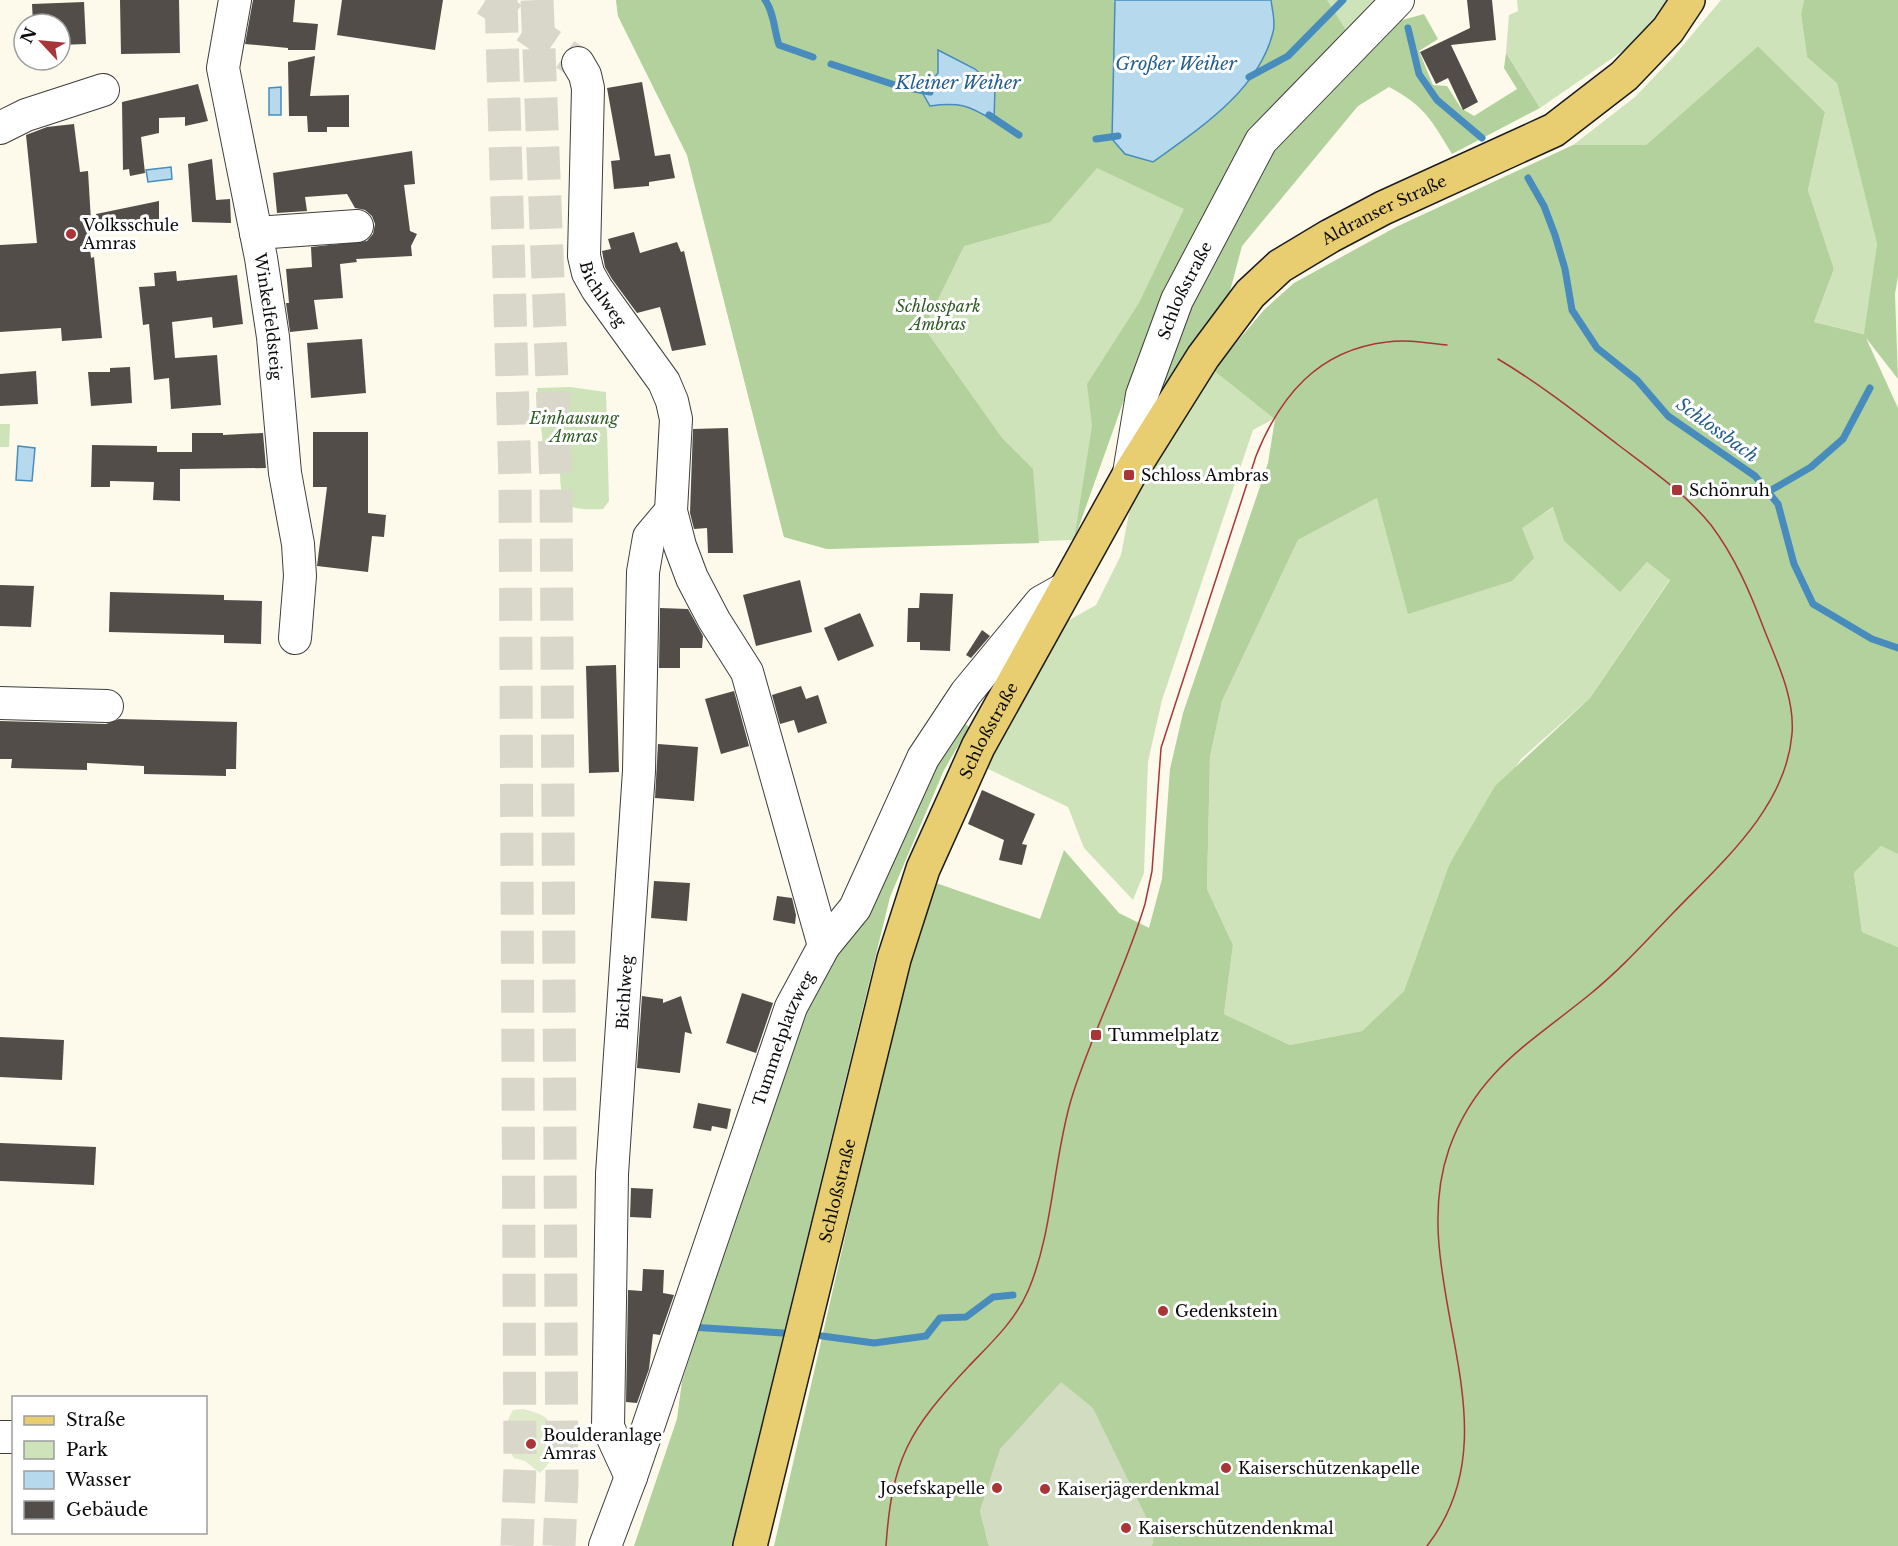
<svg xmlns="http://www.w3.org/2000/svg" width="1898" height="1546" font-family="'Libre Baskerville',serif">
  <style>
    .green { fill: #cfe3ba }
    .forest { fill: #b3d19c; fill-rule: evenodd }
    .cemetery { fill: #d2dcc0 }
    .pitch { fill: #dfebcb }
    .water { fill: #b7d9ee; stroke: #478cbc; stroke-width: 1.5 }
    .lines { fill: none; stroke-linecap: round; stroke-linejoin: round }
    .stream { stroke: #478cbc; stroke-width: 7 }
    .building { fill: #534d49 }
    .minor-tunnel { stroke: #d9d6ca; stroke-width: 32; stroke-dasharray: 32 16; stroke-linecap: butt }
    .highway-tunnel { stroke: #d9d6ca; stroke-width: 33; stroke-dasharray: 33 16; stroke-linecap: butt }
    .minor-casing { stroke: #3e3e3e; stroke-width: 34 }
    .major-casing { stroke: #1c1c1c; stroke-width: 36 }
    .minor { stroke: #fff; stroke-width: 32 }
    .major { stroke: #e8cd71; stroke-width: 33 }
    .tram { stroke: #aa3539; stroke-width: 1.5 }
    .poi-dot { fill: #aa3539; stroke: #fff; stroke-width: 2 }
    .labels { text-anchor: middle; stroke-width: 6; stroke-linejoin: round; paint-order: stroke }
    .street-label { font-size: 16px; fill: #0b0b0b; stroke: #fff }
    .poi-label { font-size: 16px; fill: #0b0b0b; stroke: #fff; text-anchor: start }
    .park-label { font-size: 16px; font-style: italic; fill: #2f5b24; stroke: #fff }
    .water-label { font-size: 18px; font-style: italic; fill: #255e8d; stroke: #fff }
  </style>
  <rect width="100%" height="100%" fill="#fdfaec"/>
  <g class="green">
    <polygon points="616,0 1115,0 1113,2 1274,31 1271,0 1377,0 1252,131 1163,290 1074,540 827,549 784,537 687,155 618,16"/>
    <polygon points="1517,0 1671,0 1643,37 1540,108 1506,53 1509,15 1518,11"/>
    <polygon points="1721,0 1804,0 1801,14 1807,57 1837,82 1877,244 1865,334 1814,322 1834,269 1808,190 1825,112 1758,46 1646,145 1573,145 1635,97 1674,56"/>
    <polygon points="1213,370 1275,418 1253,430 1162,700 1148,762 1144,873 1133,900 1084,848 1068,807 984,767 1064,623 1096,605 1121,555 1130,508"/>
    <path d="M570,387L606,392L609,501L603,509C568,510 561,509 560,474L545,464L537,388Z"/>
    <polygon points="0,424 10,424 9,447 0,447"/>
    <polygon points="1377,498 1521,528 1554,507 1564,541 1620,591 1647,562 1670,579 1590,698 1521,759 1449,865 1404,991 1362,1031 1290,1045 1224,1014 1233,945 1207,889 1210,757 1222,701 1298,540"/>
    <polygon points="1881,846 1898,854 1898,947 1862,932 1854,873"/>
  </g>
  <g class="forest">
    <path d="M616,0H1115L1113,2L1274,31L1271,0H1327L1347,32L1252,131L1163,290L1074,540L1092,426L1087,384L1139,303L1184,209L1097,168L1050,222L964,246L924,328L1002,438L1033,469L1039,543L827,549L784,537L687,155L618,16ZM938,73L993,120L975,109L922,92Z"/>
    <path d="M1804,0H1898V276L1895,294L1898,379L1866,338L1898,408V854L1881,846L1854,873L1862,932L1898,947V1546H1152L1154,1533L980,1510L989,1546H774L909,959L936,883L1040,919L1064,850L1119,913L1149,928L1162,879L1170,769L1183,713L1268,463L1275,419L1213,370L1264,310L1294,283L1396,227L1573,145H1646L1758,46L1825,112L1808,190L1834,269L1814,322L1864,334L1877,244L1837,83L1807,57L1801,14ZM1377,498L1408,614L1512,581L1534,558L1522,528L1553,507L1564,541L1620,592L1647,562L1670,580L1590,698L1495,786L1449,865L1404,991L1362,1031L1290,1045L1224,1014L1233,945L1207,889L1210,757L1222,701L1298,540Z"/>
    <path d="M1424,14L1438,39L1419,51L1433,85L1447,86L1461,108L1474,116L1517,89L1504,68L1506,53L1540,108L1452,154C1432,121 1425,106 1389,87L1358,106L1242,246L1229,295L1162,392L1155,388L1186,302L1269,150L1395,22Z"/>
    <polygon points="960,719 969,727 944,770 890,897 732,1546 634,1546 677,1419 682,1381 807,997"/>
  </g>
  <polygon class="cemetery" points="1061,1382 1093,1408 1154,1533 1152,1546 989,1546 980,1510 1000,1449"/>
  <path class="pitch" d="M523,1409C530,1411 540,1413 546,1418C561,1434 556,1460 540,1473L525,1461L514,1458C504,1443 503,1426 513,1410Z"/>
  <g class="water">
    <path d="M1115,0H1271C1272,9 1276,23 1273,32C1259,90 1199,129 1153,162L1125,154L1112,139Z"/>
    <path d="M938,50L975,69L995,87L994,121C969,105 959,102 930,106L922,92L938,73Z"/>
    <polygon points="281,87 281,115 269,115 269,88"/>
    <polygon points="171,167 172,179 148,182 146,170"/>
    <polygon points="18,446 35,448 32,481 16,480"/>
  </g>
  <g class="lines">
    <g class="stream">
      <path d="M765,0C774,12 774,30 779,45L813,57"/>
      <polyline points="1408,28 1419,74 1437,100 1482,138"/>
      <polyline points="831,64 898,86 930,92"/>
      <polyline points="1249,77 1288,56 1343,0"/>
      <polyline points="989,115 1019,135"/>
      <polyline points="1096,139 1118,136"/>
      <polyline points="1528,178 1544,206 1555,235 1565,269 1572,310 1597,348 1637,380 1668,416 1755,476 1778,504 1794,564 1813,604 1872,639 1898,648"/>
      <polyline points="1768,492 1811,467 1843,439 1870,388"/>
      <polyline points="691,1327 783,1333"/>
      <polyline points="822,1336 874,1343 926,1336 940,1318 966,1317 993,1297 1013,1295"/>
    </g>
  </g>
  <g class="building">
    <polygon points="120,0 179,0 180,53 121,54"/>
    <polygon points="253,0 295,0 293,22 318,24 315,50 288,50 288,48 245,44"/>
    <polygon points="342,0 443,0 435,50 337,35"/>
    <polygon points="1467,0 1492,0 1496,40 1451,45 1478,102 1463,110 1448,78 1436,84 1420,52 1470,28"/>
    <polygon points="84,2 86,44 60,45 60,24 33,24 32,4"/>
    <polygon points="315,56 310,96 349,95 349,127 327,127 327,132 308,132 307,116 289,116 288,62"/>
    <polygon points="642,82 655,156 670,154 675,178 649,182 649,186 614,189 611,161 620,160 607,88"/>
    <polygon points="198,84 208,121 185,126 185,117 159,118 159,133 141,137 145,173 130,176 129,169 123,170 122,102"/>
    <polygon points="74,124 80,172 88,171 91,221 87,221 91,258 94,257 102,338 62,341 61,328 0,332 0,245 37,243 26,135 47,127"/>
    <polygon points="412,151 415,184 404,185 410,231 417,234 411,246 412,256 356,259 357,262 340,264 343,298 314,300 318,329 290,332 286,303 289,303 286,269 312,267 311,247 367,241 373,234 375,224 372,216 365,210 355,208 347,194 305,197 307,211 277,213 273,173"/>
    <polygon points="212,159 216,200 230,199 231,223 192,222 188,164"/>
    <polygon points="159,201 159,222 97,222 96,214"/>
    <polygon points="634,232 640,253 677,242 681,252 684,251 706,345 672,351 660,307 637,313 612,279 605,267 602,251 611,249 608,239"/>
    <polygon points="176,271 177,281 237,275 243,324 213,328 212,317 172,322 175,358 217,355 221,405 171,409 169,378 154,380 149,324 143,325 139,287 155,286 154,273"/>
    <polygon points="362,339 366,393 311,398 307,343"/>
    <polygon points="130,367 132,403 91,406 88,372 110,372 110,368"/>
    <polygon points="36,371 38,404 0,406 0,374"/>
    <polygon points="728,428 733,553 708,553 707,528 694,529 690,513 693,429"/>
    <polygon points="313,432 368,432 368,513 386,515 384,537 372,536 368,572 317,566 327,487 313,487"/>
    <polygon points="192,433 223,433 223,435 263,433 266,468 180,469 180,501 153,500 154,482 110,481 110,487 91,487 92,445 157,446 157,452 192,452"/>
    <polygon points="800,580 812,632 756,646 743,595"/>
    <polygon points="0,585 34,586 31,627 0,626"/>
    <polygon points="110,592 224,595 224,600 262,601 261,644 224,643 224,635 109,632"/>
    <polygon points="920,593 953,594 950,651 920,650 920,642 907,642 908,608 919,608"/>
    <polygon points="660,608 688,609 703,636 702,648 680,648 680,668 659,668"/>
    <polygon points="860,613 874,646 838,661 824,628"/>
    <polygon points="982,630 990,636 971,658 966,655"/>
    <polygon points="616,665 619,772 589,773 586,666"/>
    <polygon points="801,686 806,699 818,695 827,723 798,733 794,720 780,724 772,695"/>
    <polygon points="734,691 749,746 721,754 705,699"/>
    <polygon points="119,719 237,722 236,769 226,769 226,776 144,774 144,766 87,763 87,770 11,768 12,759 0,759 0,721 106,724"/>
    <polygon points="658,744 698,747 694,801 655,798"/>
    <polygon points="982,790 1035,814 1022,844 1027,845 1022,865 999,860 1004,840 968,824"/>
    <polygon points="654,881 690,883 687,921 651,918"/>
    <polygon points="777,896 792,898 796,915 795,924 773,920"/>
    <polygon points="742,993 773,1003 756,1053 726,1043"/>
    <polygon points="642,996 663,999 663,1003 681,996 692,1034 685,1032 680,1073 637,1068"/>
    <polygon points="0,1037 64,1040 62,1080 0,1077"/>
    <polygon points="698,1103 731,1109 727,1129 712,1126 711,1131 693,1128"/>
    <polygon points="0,1143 96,1147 94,1185 0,1181"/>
    <polygon points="631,1188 653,1189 651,1218 630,1217"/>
    <polygon points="643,1269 664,1270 663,1293 674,1295 660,1335 653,1334 649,1369 637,1403 626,1402 628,1290 642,1291"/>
  </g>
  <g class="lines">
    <polyline class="minor-tunnel" points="486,0 578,63"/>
    <g class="highway-tunnel">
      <polyline points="501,0 515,481 520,1466 517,1546"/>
      <polyline points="537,0 556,483 562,1482 559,1546"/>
    </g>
    <defs>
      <g id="minor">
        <path id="s1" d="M235,0L223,68L261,258L273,337L285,473L298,544L300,576L295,638"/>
        <path id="s2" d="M578,63L585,75L588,88L584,256L588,273L597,289L664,382L672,401L676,419L671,511L680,546L692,578L714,620L747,672L824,946"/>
        <polyline points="0,128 26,115 103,90"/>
        <polyline points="256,233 357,226"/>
        <path id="s3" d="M1129,473L1142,395L1177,300L1261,141L1398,0"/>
        <polyline points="0,703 107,706"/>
        <polyline points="0,1437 14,1437"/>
        <path id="s4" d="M631,1477L608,1427L612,1174L639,771L643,572L649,537L671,511"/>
        <path id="s5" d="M605,1546L631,1477L791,1007L824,946L855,908L923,758L966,693L1041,602L1066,588"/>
      </g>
      <g id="major">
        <path id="s6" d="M750,1546L894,959L923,869L978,747L1129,475L1203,357L1250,294L1280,266L1330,236L1383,208L1554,130L1624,76L1668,30L1688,0"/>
      </g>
    </defs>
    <use href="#minor" class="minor-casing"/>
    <use href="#major" class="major-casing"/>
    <use href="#minor" class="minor"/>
    <use href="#major" class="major"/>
    <g class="tram">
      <path d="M886,1546C892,1458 909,1430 969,1366C991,1343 1015,1321 1028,1291C1053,1233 1053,1161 1071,1100C1091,1034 1125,971 1145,904L1152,871L1161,748L1256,456C1280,396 1318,350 1387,342C1407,339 1427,343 1447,345"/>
      <path d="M1427,1546C1521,1425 1403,1281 1449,1149C1476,1072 1530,1043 1589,995C1620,970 1646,941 1673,913C1721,863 1786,808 1792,734C1795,698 1777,662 1764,629C1750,592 1735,557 1711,525C1685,493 1650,469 1617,444C1578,414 1540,384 1498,359"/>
    </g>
  </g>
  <g class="poi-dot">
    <circle cx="71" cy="234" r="6"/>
    <rect x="1123" y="469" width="12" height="12" rx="3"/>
    <rect x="1671" y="484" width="12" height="12" rx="3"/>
    <rect x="1090" y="1029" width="12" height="12" rx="3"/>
    <circle cx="1163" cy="1311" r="6"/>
    <circle cx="531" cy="1444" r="6"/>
    <circle cx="1226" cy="1468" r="6"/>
    <circle cx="997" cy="1488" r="6"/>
    <circle cx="1045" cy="1489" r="6"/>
    <circle cx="1126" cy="1528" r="6"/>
  </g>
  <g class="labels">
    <g class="street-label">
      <text dy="6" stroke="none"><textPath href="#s6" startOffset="1521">Aldranser Straße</textPath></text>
      <text dy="6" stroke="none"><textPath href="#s3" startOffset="192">Schloßstraße</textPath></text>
      <text dy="6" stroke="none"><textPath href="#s2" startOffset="238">Bichlweg</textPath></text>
      <text dy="6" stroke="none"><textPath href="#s1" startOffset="322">Winkelfeldsteig</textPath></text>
      <text dy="6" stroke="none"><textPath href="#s6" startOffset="852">Schloßstraße</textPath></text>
      <text dy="6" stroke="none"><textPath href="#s4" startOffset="490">Bichlweg</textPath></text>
      <text dy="6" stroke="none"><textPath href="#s5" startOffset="538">Tummelplatzweg</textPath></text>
      <text dy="6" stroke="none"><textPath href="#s6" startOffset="366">Schloßstraße</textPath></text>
    </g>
    <g class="poi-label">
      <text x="83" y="231">Volksschule<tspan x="83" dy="18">Amras</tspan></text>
      <text x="1141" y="481">Schloss Ambras</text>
      <text x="1689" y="496">Schönruh</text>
      <text x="1108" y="1041">Tummelplatz</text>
      <text x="1175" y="1317">Gedenkstein</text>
      <text x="543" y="1441">Boulderanlage<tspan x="543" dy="18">Amras</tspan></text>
      <text x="1238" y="1474">Kaiserschützenkapelle</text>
      <text x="985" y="1494" text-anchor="end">Josefskapelle</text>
      <text x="1057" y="1495">Kaiserjägerdenkmal</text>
      <text x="1138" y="1534">Kaiserschützendenkmal</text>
    </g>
    <g class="park-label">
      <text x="938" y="312">Schlosspark<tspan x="938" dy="18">Ambras</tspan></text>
      <text x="574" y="424">Einhausung<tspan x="574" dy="18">Amras</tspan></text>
    </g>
    <g class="water-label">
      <text x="1176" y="70">Großer Weiher</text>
      <text x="958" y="89">Kleiner Weiher</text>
      <text transform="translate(1717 430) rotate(36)" y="6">Schlossbach</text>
    </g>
  </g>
  <rect x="12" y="1396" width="195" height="138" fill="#ffffff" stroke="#9d9d9d" stroke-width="1.5"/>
  <rect x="24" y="1416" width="30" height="9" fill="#e8cd71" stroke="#9d9d9d" stroke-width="1.5"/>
  <text x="66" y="1426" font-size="18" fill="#0b0b0b">Straße</text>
  <rect x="24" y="1441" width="30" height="18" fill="#cfe3ba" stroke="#9d9d9d" stroke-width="1.5"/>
  <text x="66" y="1456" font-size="18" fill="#0b0b0b">Park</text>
  <rect x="24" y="1471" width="30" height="18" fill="#b7d9ee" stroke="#9d9d9d" stroke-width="1.5"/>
  <text x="66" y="1486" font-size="18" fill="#0b0b0b">Wasser</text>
  <rect x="24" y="1501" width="30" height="18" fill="#534d49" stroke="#9d9d9d" stroke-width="1.5"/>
  <text x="66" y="1516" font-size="18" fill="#0b0b0b">Gebäude</text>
  <g transform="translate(42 42) rotate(296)"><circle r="28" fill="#ffffff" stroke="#9d9d9d" stroke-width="1.5"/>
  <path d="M0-4.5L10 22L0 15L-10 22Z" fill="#aa3539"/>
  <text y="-9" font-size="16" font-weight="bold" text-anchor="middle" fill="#0b0b0b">N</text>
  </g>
</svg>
